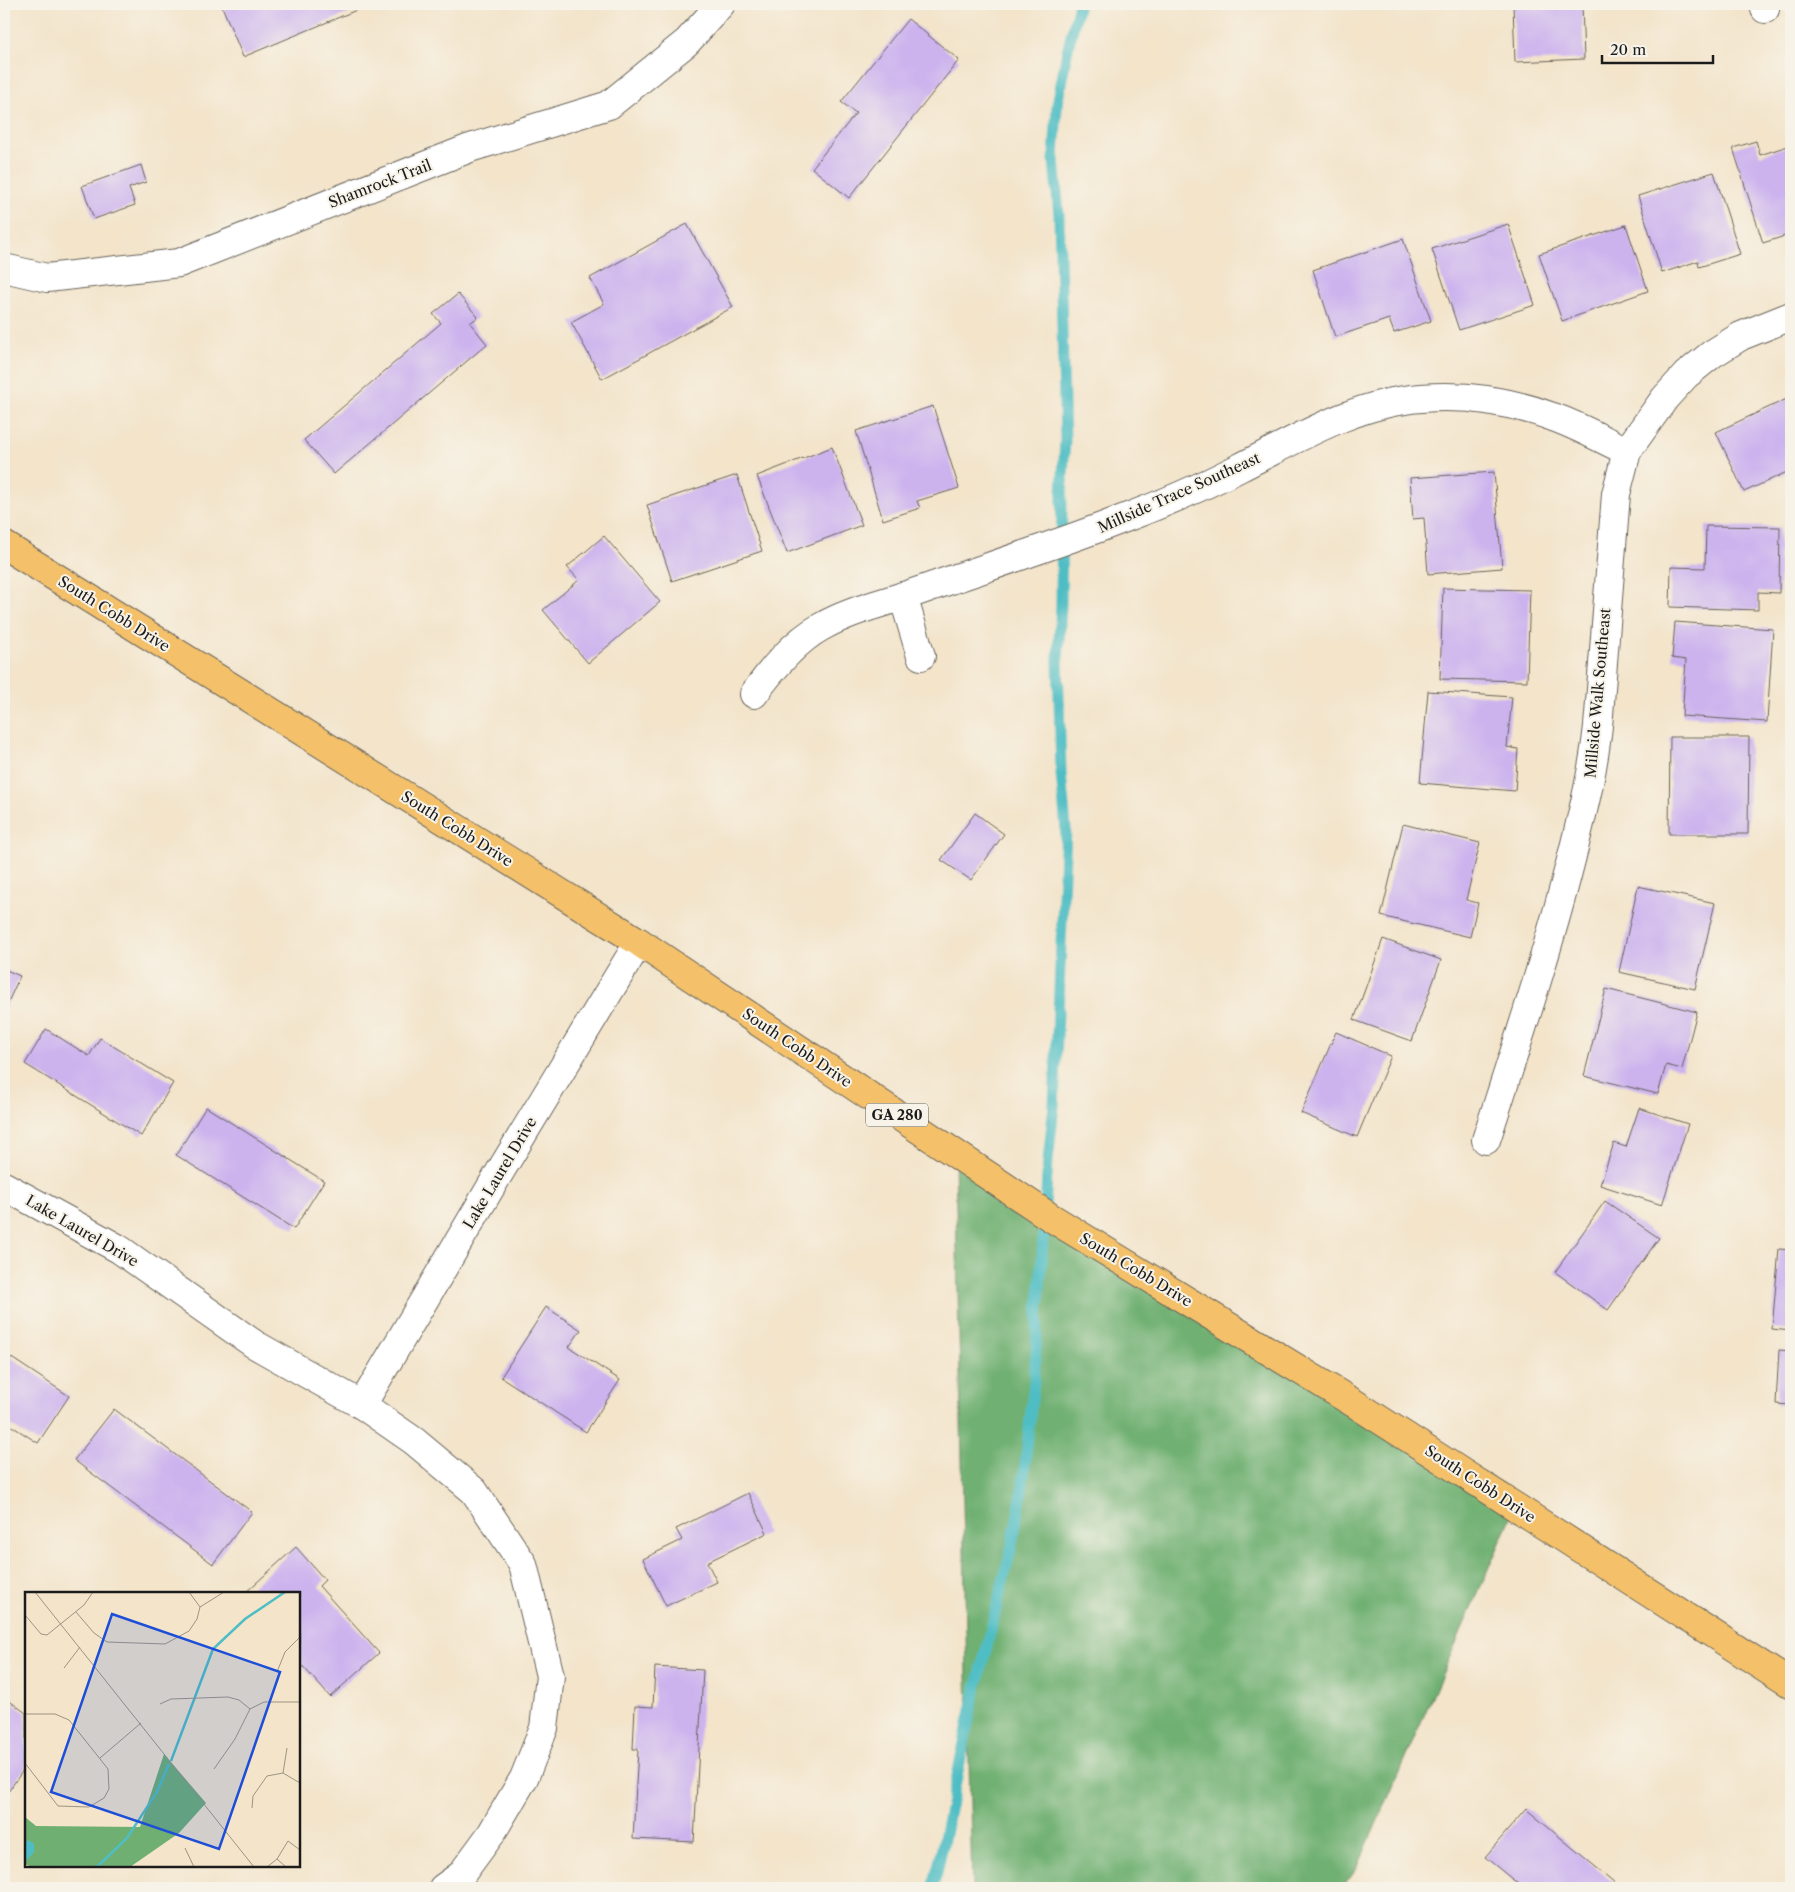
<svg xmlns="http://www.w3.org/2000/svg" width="1795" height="1892" font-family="'Libre Caslon Text',serif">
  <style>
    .forest { fill: #6fb072; stroke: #466647 }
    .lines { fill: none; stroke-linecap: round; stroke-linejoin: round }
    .stream { stroke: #4fbec4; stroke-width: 11 }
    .building { fill: #ccb3ee }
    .minor-casing { stroke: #676259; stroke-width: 30 }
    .major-casing { stroke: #676259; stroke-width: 30 }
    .minor { stroke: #fff; stroke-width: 28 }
    .major { stroke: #f4c16a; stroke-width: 28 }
    .labels { text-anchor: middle; stroke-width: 4; stroke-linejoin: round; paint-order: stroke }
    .shield { fill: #f7f3e8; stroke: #5e5c59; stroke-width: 1 }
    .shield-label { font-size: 14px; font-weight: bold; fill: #1c1c1c }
    .street-label { font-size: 15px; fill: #1c1c1c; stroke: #f7f3e8 }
    .inset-river { fill: none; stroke: #4fbec4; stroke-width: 2.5 }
    .inset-road { fill: none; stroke: #9d9484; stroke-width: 1 }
    .view { fill: #1d4ed8; fill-opacity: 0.15; stroke: #1d4ed8; stroke-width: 2.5 }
    .inset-edge { fill: none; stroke: #1c1c1c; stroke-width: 2.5 }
  </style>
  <rect width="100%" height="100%" fill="#f7f3e8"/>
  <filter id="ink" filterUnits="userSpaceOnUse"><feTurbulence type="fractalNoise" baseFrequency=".02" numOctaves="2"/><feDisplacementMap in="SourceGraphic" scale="10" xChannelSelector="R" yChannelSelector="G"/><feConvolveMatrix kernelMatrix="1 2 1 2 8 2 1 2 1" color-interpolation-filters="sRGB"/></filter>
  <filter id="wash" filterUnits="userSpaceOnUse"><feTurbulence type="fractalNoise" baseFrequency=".0096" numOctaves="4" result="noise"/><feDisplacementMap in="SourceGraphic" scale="20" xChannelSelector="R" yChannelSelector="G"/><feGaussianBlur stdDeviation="1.12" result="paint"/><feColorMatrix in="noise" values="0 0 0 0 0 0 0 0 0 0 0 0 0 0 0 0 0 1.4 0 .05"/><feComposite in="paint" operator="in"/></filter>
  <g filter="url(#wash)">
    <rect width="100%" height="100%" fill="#f3e4ca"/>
    <polygon class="forest" points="955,1163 1521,1495 1356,1870 1342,1888 972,1888"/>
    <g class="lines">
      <polyline class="stream" points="932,1888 937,1872 971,1710 1012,1545 1022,1492 1034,1381 1048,1161 1054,1105 1066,829 1061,773 1058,660 1061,605 1062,494 1065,440 1059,215 1054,160 1057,105 1067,52 1079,4"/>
    </g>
    <g id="blocks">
      <g class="building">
        <polygon points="221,4 371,4 243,57"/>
        <polygon points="1513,4 1582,4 1584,59 1515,62"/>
        <polygon points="908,19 959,60 849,198 812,168 856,113 841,102"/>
        <polygon points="1756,141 1760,155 1791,145 1791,234 1763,243 1733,148"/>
        <polygon points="141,165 146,182 129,188 135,205 94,219 82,186"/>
        <polygon points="1714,172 1740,254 1699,267 1698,261 1662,273 1638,196"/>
        <polygon points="687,224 733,307 602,379 571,322 604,304 590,278"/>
        <polygon points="1508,224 1535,305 1459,330 1432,249"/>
        <polygon points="1626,225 1648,291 1562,321 1539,254"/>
        <polygon points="1403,239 1431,321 1394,333 1389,319 1335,337 1313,270"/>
        <polygon points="458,294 478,317 470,323 487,344 334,474 304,440 441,323 433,314"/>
        <polygon points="1791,397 1791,480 1787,472 1744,492 1716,432"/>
        <polygon points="933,406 959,488 917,501 920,508 883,520 856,431"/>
        <polygon points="832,447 862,525 787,553 757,476"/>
        <polygon points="1494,472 1502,568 1428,574 1424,518 1413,519 1410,478"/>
        <polygon points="737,475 762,551 672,581 647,505"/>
        <polygon points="1706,526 1780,527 1779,593 1758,592 1758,610 1670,607 1671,567 1705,568"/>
        <polygon points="604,536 660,602 588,663 543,610 579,580 567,567"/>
        <polygon points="1443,588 1530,590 1527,681 1440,679"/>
        <polygon points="1675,622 1773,629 1767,722 1682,716 1686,660 1672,658"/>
        <polygon points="1428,691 1512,697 1507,747 1518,749 1515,791 1420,783"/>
        <polygon points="1670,737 1749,737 1748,834 1669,834"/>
        <polygon points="975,813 1004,834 971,880 941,860"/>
        <polygon points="1403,824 1480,843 1466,900 1478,903 1470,937 1381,916"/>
        <polygon points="1638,886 1715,903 1695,989 1619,972"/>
        <polygon points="1383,939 1441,960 1412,1041 1354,1020"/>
        <polygon points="4,969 20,976 4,1011"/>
        <polygon points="1606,989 1697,1012 1682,1069 1666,1065 1658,1094 1584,1076"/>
        <polygon points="46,1029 89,1056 100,1038 173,1083 141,1136 25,1064"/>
        <polygon points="1336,1032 1391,1056 1357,1137 1301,1113"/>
        <polygon points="206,1107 324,1181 294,1229 176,1155"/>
        <polygon points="1639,1108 1688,1124 1662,1205 1600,1185 1614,1143 1626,1147"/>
        <polygon points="1605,1201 1659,1238 1608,1310 1555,1272"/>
        <polygon points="1779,1249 1791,1250 1791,1331 1772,1329"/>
        <polygon points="546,1307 581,1330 569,1347 620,1380 586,1432 501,1377"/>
        <polygon points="1779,1350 1791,1351 1791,1405 1776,1404"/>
        <polygon points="4,1353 69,1396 38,1443 4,1421"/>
        <polygon points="114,1409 252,1512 213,1564 74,1460"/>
        <polygon points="748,1493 767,1533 707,1562 717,1582 666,1606 643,1559 682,1540 676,1529"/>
        <polygon points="296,1547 325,1580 319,1586 379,1653 330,1697 299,1662 299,1593 245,1593"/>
        <polygon points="655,1667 703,1670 694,1842 633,1839 638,1749 633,1749 635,1706 653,1707"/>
        <polygon points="4,1697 26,1713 26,1766 8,1792 4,1789"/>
        <polygon points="1526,1809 1621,1888 1523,1888 1485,1857"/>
      </g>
    </g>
  </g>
  <g filter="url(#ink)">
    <use href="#blocks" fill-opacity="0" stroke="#676259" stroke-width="1"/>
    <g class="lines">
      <defs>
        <g id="minor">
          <polyline points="1765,4 1765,9"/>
          <polyline points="4,268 47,278 179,263 470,148 609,105 687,42 721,4"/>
          <polyline points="903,596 921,656"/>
          <path d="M754,694C772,669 794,642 821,627C851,610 884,603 916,592C984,568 1053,546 1120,520C1160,505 1200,488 1239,468C1297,439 1355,403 1421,398C1467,394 1510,401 1553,417C1579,426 1603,440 1627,451"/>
          <path d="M1486,1140C1516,1047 1547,955 1571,860C1583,812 1595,765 1599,715L1616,494L1627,451L1665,398L1686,375L1712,354L1741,336L1791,316"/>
          <polyline points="4,1186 119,1249 254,1344 362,1405 414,1441 474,1491 523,1564 550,1676 544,1728 524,1778 491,1834 461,1875 443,1888"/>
          <polyline points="362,1405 498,1175 639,942"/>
        </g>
        <polyline id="major" points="4,545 639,942 1050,1217 1357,1405 1791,1684"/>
      </defs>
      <use href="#minor" class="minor-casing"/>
      <use href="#major" class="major-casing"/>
      <use href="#minor" class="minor"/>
      <use href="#major" class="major"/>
    </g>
  </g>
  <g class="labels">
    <rect class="shield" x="866" y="1103.5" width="62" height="23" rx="4"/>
    <g class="shield-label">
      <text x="897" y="1120">GA 280</text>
    </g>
    <g class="street-label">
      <text transform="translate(380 184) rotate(-21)" y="5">Shamrock Trail</text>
      <text transform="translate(1179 493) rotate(-24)" y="5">Millside Trace Southeast</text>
      <text transform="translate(114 614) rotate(32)" y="5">South Cobb Drive</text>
      <text transform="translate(1598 693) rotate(-85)" y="5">Millside Walk Southeast</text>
      <text transform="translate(457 829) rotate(32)" y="5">South Cobb Drive</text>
      <text transform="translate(797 1048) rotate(34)" y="5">South Cobb Drive</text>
      <text transform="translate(500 1173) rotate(-59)" y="5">Lake Laurel Drive</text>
      <text transform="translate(82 1231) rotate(30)" y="5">Lake Laurel Drive</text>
      <text transform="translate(1136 1270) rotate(31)" y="5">South Cobb Drive</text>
      <text transform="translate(1480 1484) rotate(33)" y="5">South Cobb Drive</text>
    </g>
  </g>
  <g transform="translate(25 1592)">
    <rect width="275" height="275" fill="#f3e4ca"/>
    <path d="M139,162L181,211L154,241L105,275H7L0,272V225L11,234L115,235Z" fill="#6fb072"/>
    <path d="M3,248L9,252V260L0,270V252Z" fill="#4fbec4"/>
    <path class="inset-river" d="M146,169L188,57L220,27L260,0M72,275L102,246L132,200L144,172"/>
    <path class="inset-road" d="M10,0L229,275M164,0L175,15M51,20L69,41L82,50L140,52L164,39L172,27L175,15L199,0M0,23L16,42L22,43L59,13L68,0M39,76L55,55M252,80L260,60L275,45M135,112L146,107L203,105L214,108L225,117M0,122H30L44,128L83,177L84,197L79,206L64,215L33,214L0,171M75,166L116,131M189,177L210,147L225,117L239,110H275M258,181L262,156M227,216L228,204L242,184L258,181L275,191M160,256L169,275M252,267L263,249L275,258M242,275L252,267L261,275"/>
    <path class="view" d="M87,22L255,80L194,257L26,200Z"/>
    <rect width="275" height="275" class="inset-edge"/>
  </g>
  <rect width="1795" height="1892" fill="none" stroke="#f7f3e8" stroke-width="20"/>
  <path d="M1602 55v8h111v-8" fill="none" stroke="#1c1c1c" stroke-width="2.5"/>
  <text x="1610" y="55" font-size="15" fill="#1c1c1c" stroke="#f7f3e8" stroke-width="4" paint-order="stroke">20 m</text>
</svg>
